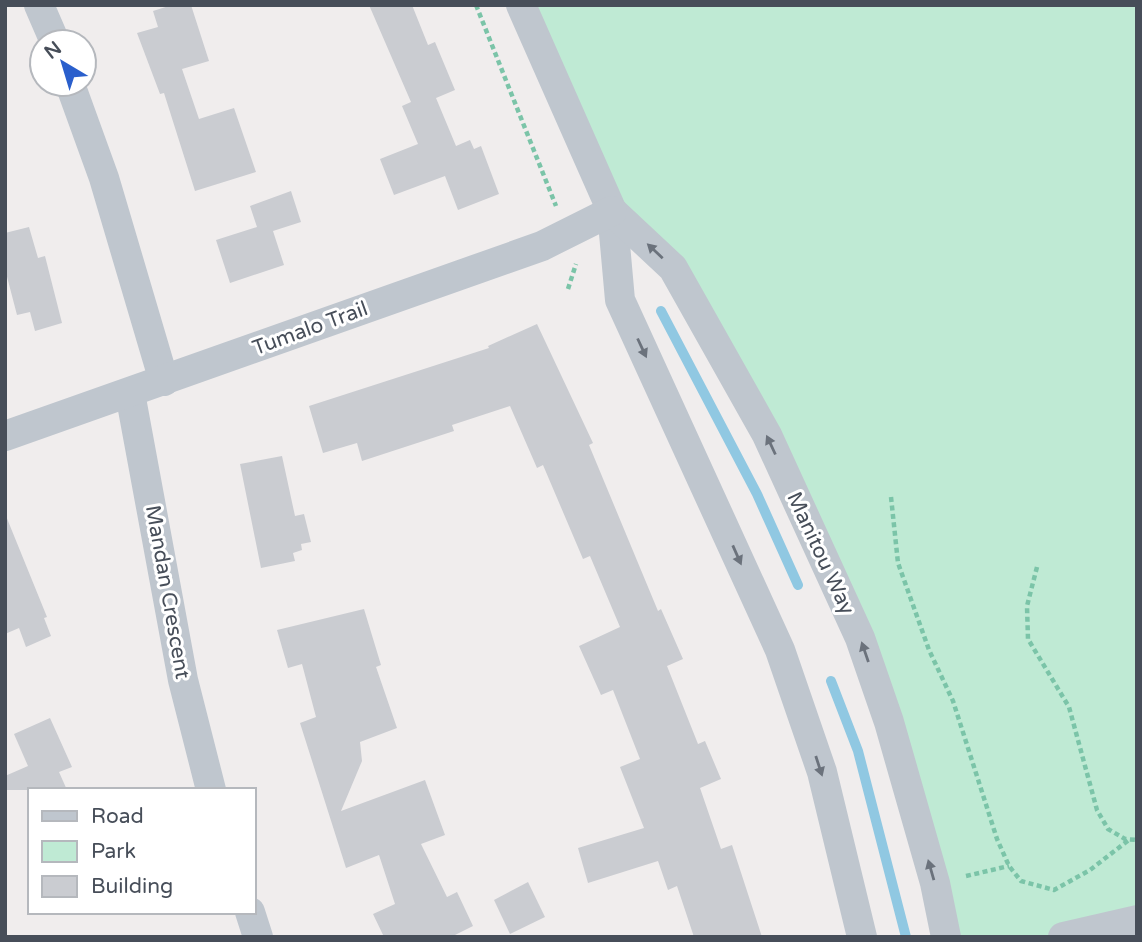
<svg xmlns="http://www.w3.org/2000/svg" width="1142" height="942" font-family="'Varela Round',sans-serif">
  <style>
    .green { fill: #bfead4 }
    .lines { fill: none; stroke-linecap: round; stroke-linejoin: round }
    .stream { stroke: #90c8e2; stroke-width: 10 }
    .building { fill: #caccd1 }
    .path { stroke: #7bc4a8; stroke-width: 4.5; stroke-dasharray: 5 3.5; stroke-linecap: butt }
    .street { stroke: #bfc6ce; stroke-width: 30 }
    .oneway { fill: #6b727c }
    .labels { text-anchor: middle; stroke-width: 6; stroke-linejoin: round; paint-order: stroke }
    .street-label { font-size: 21px; fill: #474e59; stroke: #fff }
  </style>
  <rect width="100%" height="100%" fill="#f0eded"/>
  <polygon class="green" points="521,5 1137,5 1137,920 1063,937 946,937 889,722 673,268 612,211"/>
  <g class="lines">
    <g class="stream">
      <polyline points="661,311 757,494 798,585"/>
      <polyline points="831,681 858,751 906,937"/>
    </g>
  </g>
  <g class="building">
    <polygon points="172,5 191,5 209,61 182,69 199,119 234,108 256,172 195,191 164,93 160,94 137,33 158,27 153,11"/>
    <polygon points="369,5 412,5 428,45 435,42 455,90 436,98 456,146 470,140 474,149 481,146 499,194 458,210 445,176 394,195 380,159 418,144 402,106 411,102"/>
    <polygon points="291,191 301,222 273,231 284,265 230,283 216,240 257,227 250,206"/>
    <polygon points="29,227 38,258 45,256 62,323 35,331 30,312 17,315 5,269 5,233"/>
    <polygon points="537,324 593,443 589,445 658,611 661,609 683,659 667,666 698,744 705,741 721,779 700,788 721,849 732,845 762,937 694,937 677,886 668,890 658,861 588,883 578,848 644,828 620,767 640,759 613,690 601,695 579,646 620,627 590,556 583,559 543,465 537,468 510,406 452,425 454,431 362,461 357,443 323,453 309,406 489,348 488,346"/>
    <polygon points="282,456 295,516 304,514 311,542 301,544 302,550 293,553 295,561 261,568 240,464"/>
    <polygon points="6,516 47,617 44,618 51,636 26,647 19,628 5,634"/>
    <polygon points="364,609 381,665 376,667 397,728 360,742 362,761 341,811 425,780 445,835 421,844 447,897 457,892 473,926 451,937 384,937 373,914 395,904 379,855 346,868 300,723 316,717 302,664 288,668 277,630"/>
    <polygon points="50,718 72,767 59,772 67,790 5,790 5,776 28,766 14,734"/>
    <polygon points="528,882 545,917 510,934 494,900"/>
  </g>
  <g class="lines">
    <g class="path">
      <polyline points="476,5 556,206"/>
      <polyline points="568,289 576,264"/>
      <polyline points="891,497 898,563 929,650 953,701 997,839 1009,866 1021,881 1054,890 1090,870 1130,839"/>
      <polyline points="1037,567 1027,606 1028,639 1069,707 1097,810 1108,829 1125,839 1137,840"/>
      <polyline points="966,876 1009,866"/>
    </g>
    <g class="street">
      <polyline points="39,5 55,42"/>
      <polyline points="521,5 612,211 620,300 780,650 822,772 862,937"/>
      <polyline points="70,84 104,178 164,381"/>
      <polyline points="612,211 673,268 767,435 860,638 889,722 935,883 946,937"/>
      <polyline points="130,393 183,680 211,790"/>
      <polyline points="5,436 542,246 612,211"/>
      <polyline points="250,912 258,937"/>
      <polyline points="1063,937 1137,920"/>
    </g>
  </g>
  <defs><path id="oneway-solid" d="M-6-.8H1V-3.2L6.5 0L1 3.2V.8H-6Z" transform="scale(1.75)"/></defs>
  <g class="oneway">
    <use href="#oneway-solid" transform="translate(655 251) rotate(-137)"/>
    <use href="#oneway-solid" transform="translate(642 348) rotate(65)"/>
    <use href="#oneway-solid" transform="translate(771 445) rotate(-115)"/>
    <use href="#oneway-solid" transform="translate(737 555) rotate(66)"/>
    <use href="#oneway-solid" transform="translate(865 652) rotate(-109)"/>
    <use href="#oneway-solid" transform="translate(819 766) rotate(72)"/>
    <use href="#oneway-solid" transform="translate(931 870) rotate(-106)"/>
  </g>
  <g class="labels">
    <g class="street-label">
      <text transform="translate(310 328) rotate(-20)" y="7">Tumalo Trail</text>
      <text transform="translate(821 553) rotate(65)" y="7">Manitou Way</text>
      <text transform="translate(168 592) rotate(80)" y="7">Mandan Crescent</text>
    </g>
  </g>
  <rect width="1142" height="942" fill="none" stroke="#474e59" stroke-width="14"/>
  <rect x="28" y="788" width="228" height="126" fill="#ffffff" stroke="#b5b8bd" stroke-width="2"/>
  <rect x="42" y="811" width="35" height="10" fill="#bfc6ce" stroke="#b5b8bd" stroke-width="2"/>
  <text x="91" y="823" font-size="21" fill="#474e59">Road</text>
  <rect x="42" y="841" width="35" height="21" fill="#bfead4" stroke="#b5b8bd" stroke-width="2"/>
  <text x="91" y="858" font-size="21" fill="#474e59">Park</text>
  <rect x="42" y="876" width="35" height="21" fill="#caccd1" stroke="#b5b8bd" stroke-width="2"/>
  <text x="91" y="893" font-size="21" fill="#474e59">Building</text>
  <g transform="translate(63 63) rotate(322)"><circle r="33" fill="#ffffff" stroke="#b5b8bd" stroke-width="2"/>
  <path d="M0-5L12 26L0 18L-12 26Z" fill="#2a5fcc"/>
  <text y="-10" font-size="19" font-weight="bold" text-anchor="middle" fill="#474e59">N</text>
  </g>
</svg>
